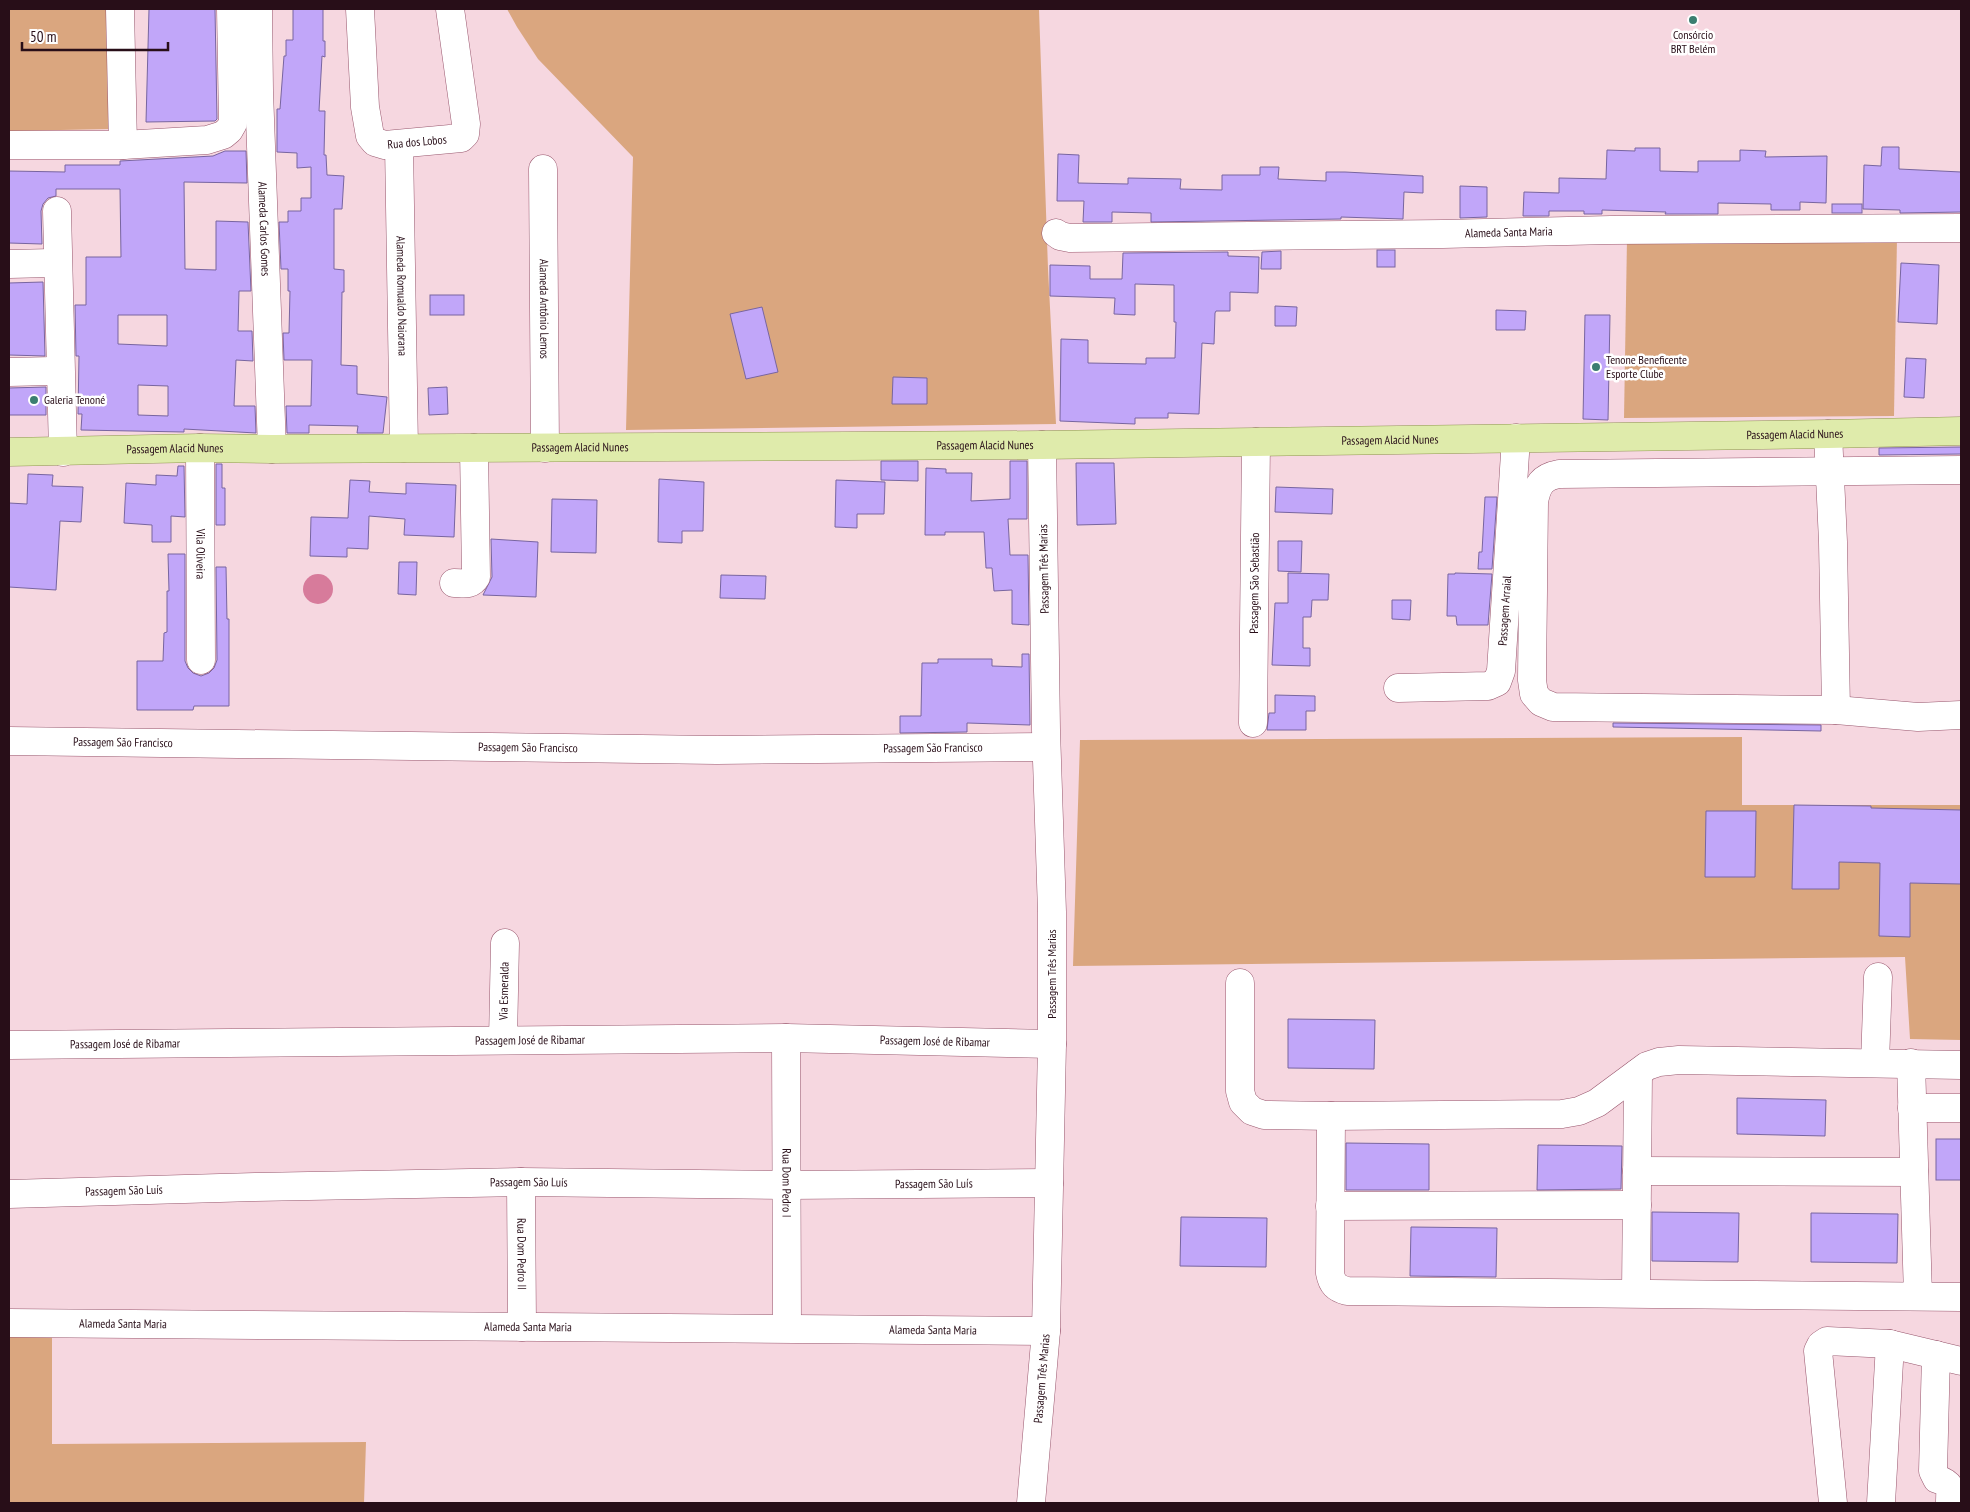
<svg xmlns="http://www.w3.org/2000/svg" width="1970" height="1512" font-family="'PT Sans Narrow',sans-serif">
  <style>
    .green { fill: #daa67f }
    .water { fill: #d77b9b }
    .building { fill: #c1a6f9; stroke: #7865a0; fill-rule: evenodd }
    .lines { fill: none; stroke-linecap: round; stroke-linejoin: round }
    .minor-casing { stroke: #98566d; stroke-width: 29 }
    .major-casing { stroke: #919553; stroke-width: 29 }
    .minor { stroke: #fff; stroke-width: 28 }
    .major { stroke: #dfebab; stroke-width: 28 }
    .poi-dot { fill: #3b7e70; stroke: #fff; stroke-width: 2 }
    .labels { text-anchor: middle; stroke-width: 5; stroke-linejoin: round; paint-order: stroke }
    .poi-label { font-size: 12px; fill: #280e18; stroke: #fff; text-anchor: start }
    .street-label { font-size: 12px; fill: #280e18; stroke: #fff }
  </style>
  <rect width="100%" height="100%" fill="#f6d7e0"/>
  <g class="green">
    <polygon points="9,9 125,9 112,129 9,131"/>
    <polygon points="507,9 1039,9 1048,269 1056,424 626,430 633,157 538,59 517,27"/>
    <polygon points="1897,237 1894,416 1624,418 1627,239"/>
    <polygon points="1742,737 1742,805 1961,805 1961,1040 1910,1039 1905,957 1073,966 1080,740"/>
    <polygon points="9,1327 52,1327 52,1444 366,1442 364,1503 9,1503"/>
  </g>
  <circle class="water" cx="318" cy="589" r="15"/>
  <g class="building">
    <polygon points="149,9 215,9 217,119 215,121 146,122"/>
    <polygon points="293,9 323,9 323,41 325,41 325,57 322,56 319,111 325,111 324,155 326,155 327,175 344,176 342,209 334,209 334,269 344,270 344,292 342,292 341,365 357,366 357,394 387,397 383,433 357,433 358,426 309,425 309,433 287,433 286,406 311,406 312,360 284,360 283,333 289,333 290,291 288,291 288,269 281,269 279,222 288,222 288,211 301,211 301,198 311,198 311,167 297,168 297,153 277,152 277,109 280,109 284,56 286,56 286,40 293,40"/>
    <polygon points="1882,147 1899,147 1899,169 1961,172 1961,212 1900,213 1900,210 1863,209 1864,165 1881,166"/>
    <polygon points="1635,148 1660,148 1660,171 1698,172 1698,161 1740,161 1740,150 1766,151 1765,157 1827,156 1826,203 1800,202 1800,210 1771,210 1771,204 1718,203 1718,214 1665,214 1666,212 1602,210 1602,214 1584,214 1584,211 1549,211 1549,216 1523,216 1524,192 1559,193 1559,178 1606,179 1607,150 1635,151"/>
    <path d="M225,151H246L247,183L184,182L185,269L216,270V221L248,222L251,291H239L238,331H252L253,361L236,360L234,406H255L256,433L184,429V432L81,430L82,414H78L79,356H76L75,305H86V257H121L120,189H56V196L48,198L43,204L41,211L42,244L9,243V171L65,172V165H120V161L213,156ZM118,315H167V346L118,344ZM138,385L168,386V416L138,415Z"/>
    <polygon points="1058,154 1079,155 1078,183 1128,184 1128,178 1181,179 1180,189 1222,190 1222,175 1260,175 1260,167 1279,167 1278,179 1326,181 1326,172 1345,172 1423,176 1423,193 1404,192 1403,219 1341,217 1341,219 1151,222 1151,213 1112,212 1112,222 1083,222 1084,201 1057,201"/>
    <polygon points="1460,186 1487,187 1487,217 1460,218"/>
    <rect x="1832" y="204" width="30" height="9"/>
    <rect x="1377" y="250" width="18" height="17"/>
    <polygon points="1281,251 1281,269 1261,269 1262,252"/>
    <polygon points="1228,252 1228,256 1259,257 1258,293 1230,292 1230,311 1216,311 1215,313 1214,344 1202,343 1199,414 1168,413 1168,418 1135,418 1135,424 1060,421 1061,339 1088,340 1088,363 1146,364 1146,358 1175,358 1176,322 1174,322 1174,285 1135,284 1135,315 1114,314 1115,298 1050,296 1050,265 1090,266 1090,279 1122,279 1123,253"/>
    <polygon points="1901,263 1939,265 1937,324 1898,322"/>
    <polygon points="43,282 45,356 9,355 9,283"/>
    <rect x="430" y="295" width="34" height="20"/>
    <polygon points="1275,306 1297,307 1296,326 1275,326"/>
    <polygon points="762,307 778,372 746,379 730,314"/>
    <polygon points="1496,310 1526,311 1525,330 1496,330"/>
    <polygon points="1585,315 1610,315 1608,420 1583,419"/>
    <polygon points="1906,358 1926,359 1924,398 1904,397"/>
    <polygon points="893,377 927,378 927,404 892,404"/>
    <polygon points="46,387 46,415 9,415 9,388"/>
    <polygon points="447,387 448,414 429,415 428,388"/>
    <polygon points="1961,447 1961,454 1879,455 1879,448"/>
    <polygon points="881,461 918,461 918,481 881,480"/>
    <polygon points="1010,461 1027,461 1027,519 1008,519 1010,555 1028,555 1029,625 1012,624 1012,590 994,591 992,568 986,568 984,532 945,532 945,535 925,535 926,468 946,469 946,473 972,473 971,501 1010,499"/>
    <polygon points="1076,463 1114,463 1116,524 1077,525"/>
    <polygon points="216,464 222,464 222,488 225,488 225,525 216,525"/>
    <polygon points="178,466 184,466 185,517 171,516 171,542 152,542 152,525 124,523 126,483 156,485 156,475 177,476"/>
    <polygon points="28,474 53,475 52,486 83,487 81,522 60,521 56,590 9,587 9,503 27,504"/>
    <polygon points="659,479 704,482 703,531 682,531 682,543 658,542"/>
    <polygon points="350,480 370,481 369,492 406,494 406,483 456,485 454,537 404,535 405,519 369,516 368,549 347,548 347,557 310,556 311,517 348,518"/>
    <polygon points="836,480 885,482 884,514 857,514 857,528 835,527"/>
    <polygon points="1276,487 1333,489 1332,514 1275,512"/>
    <polygon points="1485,497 1497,497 1492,569 1478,569 1479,552 1482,552"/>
    <polygon points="552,499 597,500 596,553 551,552"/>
    <polygon points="491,539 538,542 536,597 483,595 492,577"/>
    <polygon points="1278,541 1302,541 1301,572 1278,571"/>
    <polygon points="168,554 185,554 185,661 188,668 193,673 201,676 209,673 214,668 217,660 216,567 226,567 227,619 229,619 229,706 194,706 193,710 137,710 137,661 163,661 164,633 167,632 167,591 169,591"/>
    <polygon points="399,562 417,562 416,595 398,594"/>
    <polygon points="1288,573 1329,574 1328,600 1312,600 1311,617 1303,617 1303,648 1310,648 1310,666 1272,665 1275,603 1288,603"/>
    <polygon points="1455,573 1492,574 1488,625 1457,625 1456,616 1447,616 1448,574 1455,574"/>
    <polygon points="721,575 766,576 765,599 720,598"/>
    <polygon points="1392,600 1411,600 1410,620 1392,619"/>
    <polygon points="1022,654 1029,654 1030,725 967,723 967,732 900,733 900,716 921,716 922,663 938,663 938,659 992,659 992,666 1022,667"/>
    <polygon points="1275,695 1315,696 1315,711 1306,711 1306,730 1267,730 1269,713 1275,713"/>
    <polygon points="1613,723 1821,725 1821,731 1613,727"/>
    <polygon points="1794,805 1871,806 1871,808 1961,810 1961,884 1910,883 1910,937 1879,936 1880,863 1839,862 1839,889 1792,889"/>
    <polygon points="1706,811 1756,811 1755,877 1705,877"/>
    <polygon points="1288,1019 1375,1020 1374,1069 1288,1068"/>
    <polygon points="1737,1098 1826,1100 1825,1136 1737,1134"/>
    <rect x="1936" y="1139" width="25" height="41"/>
    <polygon points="1346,1143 1429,1144 1429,1190 1346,1190"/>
    <polygon points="1538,1145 1622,1146 1621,1189 1537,1190"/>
    <polygon points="1652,1212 1739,1213 1738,1262 1652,1261"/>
    <polygon points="1811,1213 1898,1214 1897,1263 1811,1262"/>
    <polygon points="1181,1217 1267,1218 1266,1267 1180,1266"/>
    <polygon points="1411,1227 1497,1228 1496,1277 1410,1276"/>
  </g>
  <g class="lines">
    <defs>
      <g id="minor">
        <polyline points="120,9 123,145"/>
        <path id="s1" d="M258,9L259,91L272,449"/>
        <path id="s2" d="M360,9L365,107L370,136L375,142L385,145L461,138L465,134L466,124L450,9"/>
        <polyline points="9,145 123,145 207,140 223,135 229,130 233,123 231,9"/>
        <path id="s3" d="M399,145L404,448"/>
        <path id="s4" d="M543,169L545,448"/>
        <polyline points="57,211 63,452"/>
        <path id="s5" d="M1056,233L1060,236L1070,238L1443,234L1611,230L1961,228"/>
        <polyline points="9,264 52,263"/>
        <polyline points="9,372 53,371"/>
        <polyline points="1828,434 1833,542 1836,710"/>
        <path id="s6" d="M200,448L201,660"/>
        <path d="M1961,470L1559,474C1542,477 1537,485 1534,502L1532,680L1534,694L1541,702L1553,707L1836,710L1918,717L1961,715"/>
        <path d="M454,583C463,583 471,586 476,577L474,448"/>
        <path id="s7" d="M1398,688L1488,686L1497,682L1501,671L1516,438"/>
        <path id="s8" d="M1253,723L1256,442"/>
        <path id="s9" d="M9,741L717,750L1046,747"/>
        <polyline points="1240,983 1240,1091 1243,1102 1252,1111 1264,1115 1331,1116 1562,1114 1579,1111 1597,1103 1647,1066 1659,1062 1679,1060 1961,1065"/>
        <path id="s10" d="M786,1038L787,1327"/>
        <path id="s11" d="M503,1040L505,943"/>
        <path id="s12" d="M9,1045L786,1038L1052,1044"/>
        <polyline points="1875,1063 1878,977"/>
        <polyline points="1911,1063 1918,1296"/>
        <polyline points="1912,1108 1961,1108"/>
        <path d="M1331,1116L1330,1273C1332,1284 1336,1288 1347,1291L1961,1297"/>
        <polyline points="1637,1171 1914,1172"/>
        <path id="s13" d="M521,1182L522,1327"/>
        <path id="s14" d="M9,1194L255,1187L521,1182L787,1185L1049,1183"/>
        <polyline points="1330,1206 1637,1205"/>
        <polyline points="1636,1293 1638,1073"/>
        <path id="s15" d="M9,1323L1046,1331"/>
        <path d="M1936,1355L1933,1471L1937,1479C1953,1484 1950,1489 1950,1503"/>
        <path id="s16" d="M1031,1503L1046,1331L1052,1044V912L1046,730L1042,445"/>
        <polyline points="1833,1503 1818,1351 1821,1345 1827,1341 1890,1344 1961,1361"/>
        <polyline points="1881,1503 1890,1344"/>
      </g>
      <g id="major">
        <path id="s17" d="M9,452L200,448L272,449L1042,445L1828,434L1961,431"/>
      </g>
    </defs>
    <use href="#minor" class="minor-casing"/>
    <use href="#major" class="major-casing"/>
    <use href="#minor" class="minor"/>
    <use href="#major" class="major"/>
  </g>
  <g class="poi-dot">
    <circle cx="1693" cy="20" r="5"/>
    <circle cx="1596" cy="367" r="5"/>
    <circle cx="34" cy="400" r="5"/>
  </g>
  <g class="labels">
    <g class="poi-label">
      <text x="1693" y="39" text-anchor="middle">Consórcio<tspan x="1693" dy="14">BRT Belém</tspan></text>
      <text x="1606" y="364">Tenone Beneficente<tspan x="1606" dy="14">Esporte Clube</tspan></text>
      <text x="44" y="404">Galeria Tenoné</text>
    </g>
    <g class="street-label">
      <text dy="4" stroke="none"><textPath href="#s2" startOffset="178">Rua dos Lobos</textPath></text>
      <text dy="4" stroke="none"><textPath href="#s1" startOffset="220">Alameda Carlos Gomes</textPath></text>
      <text dy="4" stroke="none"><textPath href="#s5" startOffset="454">Alameda Santa Maria</textPath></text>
      <text dy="4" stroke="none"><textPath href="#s3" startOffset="151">Alameda Romualdo Naiorana</textPath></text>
      <text dy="4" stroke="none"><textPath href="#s4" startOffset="140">Alameda Antônio Lemos</textPath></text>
      <text dy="4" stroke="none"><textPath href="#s17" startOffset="1786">Passagem Alacid Nunes</textPath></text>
      <text dy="4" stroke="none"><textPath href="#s17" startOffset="1381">Passagem Alacid Nunes</textPath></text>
      <text dy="4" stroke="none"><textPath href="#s17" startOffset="976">Passagem Alacid Nunes</textPath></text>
      <text dy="4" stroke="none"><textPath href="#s17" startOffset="571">Passagem Alacid Nunes</textPath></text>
      <text dy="4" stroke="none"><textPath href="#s17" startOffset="166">Passagem Alacid Nunes</textPath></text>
      <text dy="4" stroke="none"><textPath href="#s6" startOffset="106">Vila Oliveira</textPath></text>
      <text transform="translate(1044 569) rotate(-91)" y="4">Passagem Três Marias</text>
      <text dy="4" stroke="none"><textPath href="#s8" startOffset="140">Passagem São Sebastião</textPath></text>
      <text dy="4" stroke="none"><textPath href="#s7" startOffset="172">Passagem Arraial</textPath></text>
      <text dy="4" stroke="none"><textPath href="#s9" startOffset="114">Passagem São Francisco</textPath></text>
      <text dy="4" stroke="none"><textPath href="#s9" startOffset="519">Passagem São Francisco</textPath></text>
      <text dy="4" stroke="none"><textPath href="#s9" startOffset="924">Passagem São Francisco</textPath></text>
      <text transform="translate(1052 974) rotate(-90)" y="4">Passagem Três Marias</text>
      <text dy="4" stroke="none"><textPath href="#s11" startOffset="49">Via Esmeralda</textPath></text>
      <text dy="4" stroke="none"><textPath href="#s12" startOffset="521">Passagem José de Ribamar</textPath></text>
      <text dy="4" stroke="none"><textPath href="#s12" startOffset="926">Passagem José de Ribamar</textPath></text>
      <text dy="4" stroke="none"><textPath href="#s12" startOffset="116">Passagem José de Ribamar</textPath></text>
      <text dy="4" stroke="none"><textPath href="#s14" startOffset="520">Passagem São Luís</textPath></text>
      <text dy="4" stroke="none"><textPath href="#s10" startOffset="145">Rua Dom Pedro I</textPath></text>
      <text dy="4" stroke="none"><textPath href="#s14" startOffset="925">Passagem São Luís</textPath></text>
      <text dy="4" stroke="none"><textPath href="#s14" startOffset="115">Passagem São Luís</textPath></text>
      <text dy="4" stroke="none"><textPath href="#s13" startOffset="72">Rua Dom Pedro II</textPath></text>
      <text dy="4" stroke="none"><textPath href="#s15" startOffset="114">Alameda Santa Maria</textPath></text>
      <text dy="4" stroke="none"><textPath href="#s15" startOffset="519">Alameda Santa Maria</textPath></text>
      <text dy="4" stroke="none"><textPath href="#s15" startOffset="924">Alameda Santa Maria</textPath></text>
      <text dy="4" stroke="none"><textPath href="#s16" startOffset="125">Passagem Três Marias</textPath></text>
    </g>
  </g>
  <rect width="1970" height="1512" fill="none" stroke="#280e18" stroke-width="20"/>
  <path d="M22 42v8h146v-8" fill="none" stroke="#280e18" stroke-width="2.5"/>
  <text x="30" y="42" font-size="15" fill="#280e18" stroke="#ffffff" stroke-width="4" paint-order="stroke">50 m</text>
</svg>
